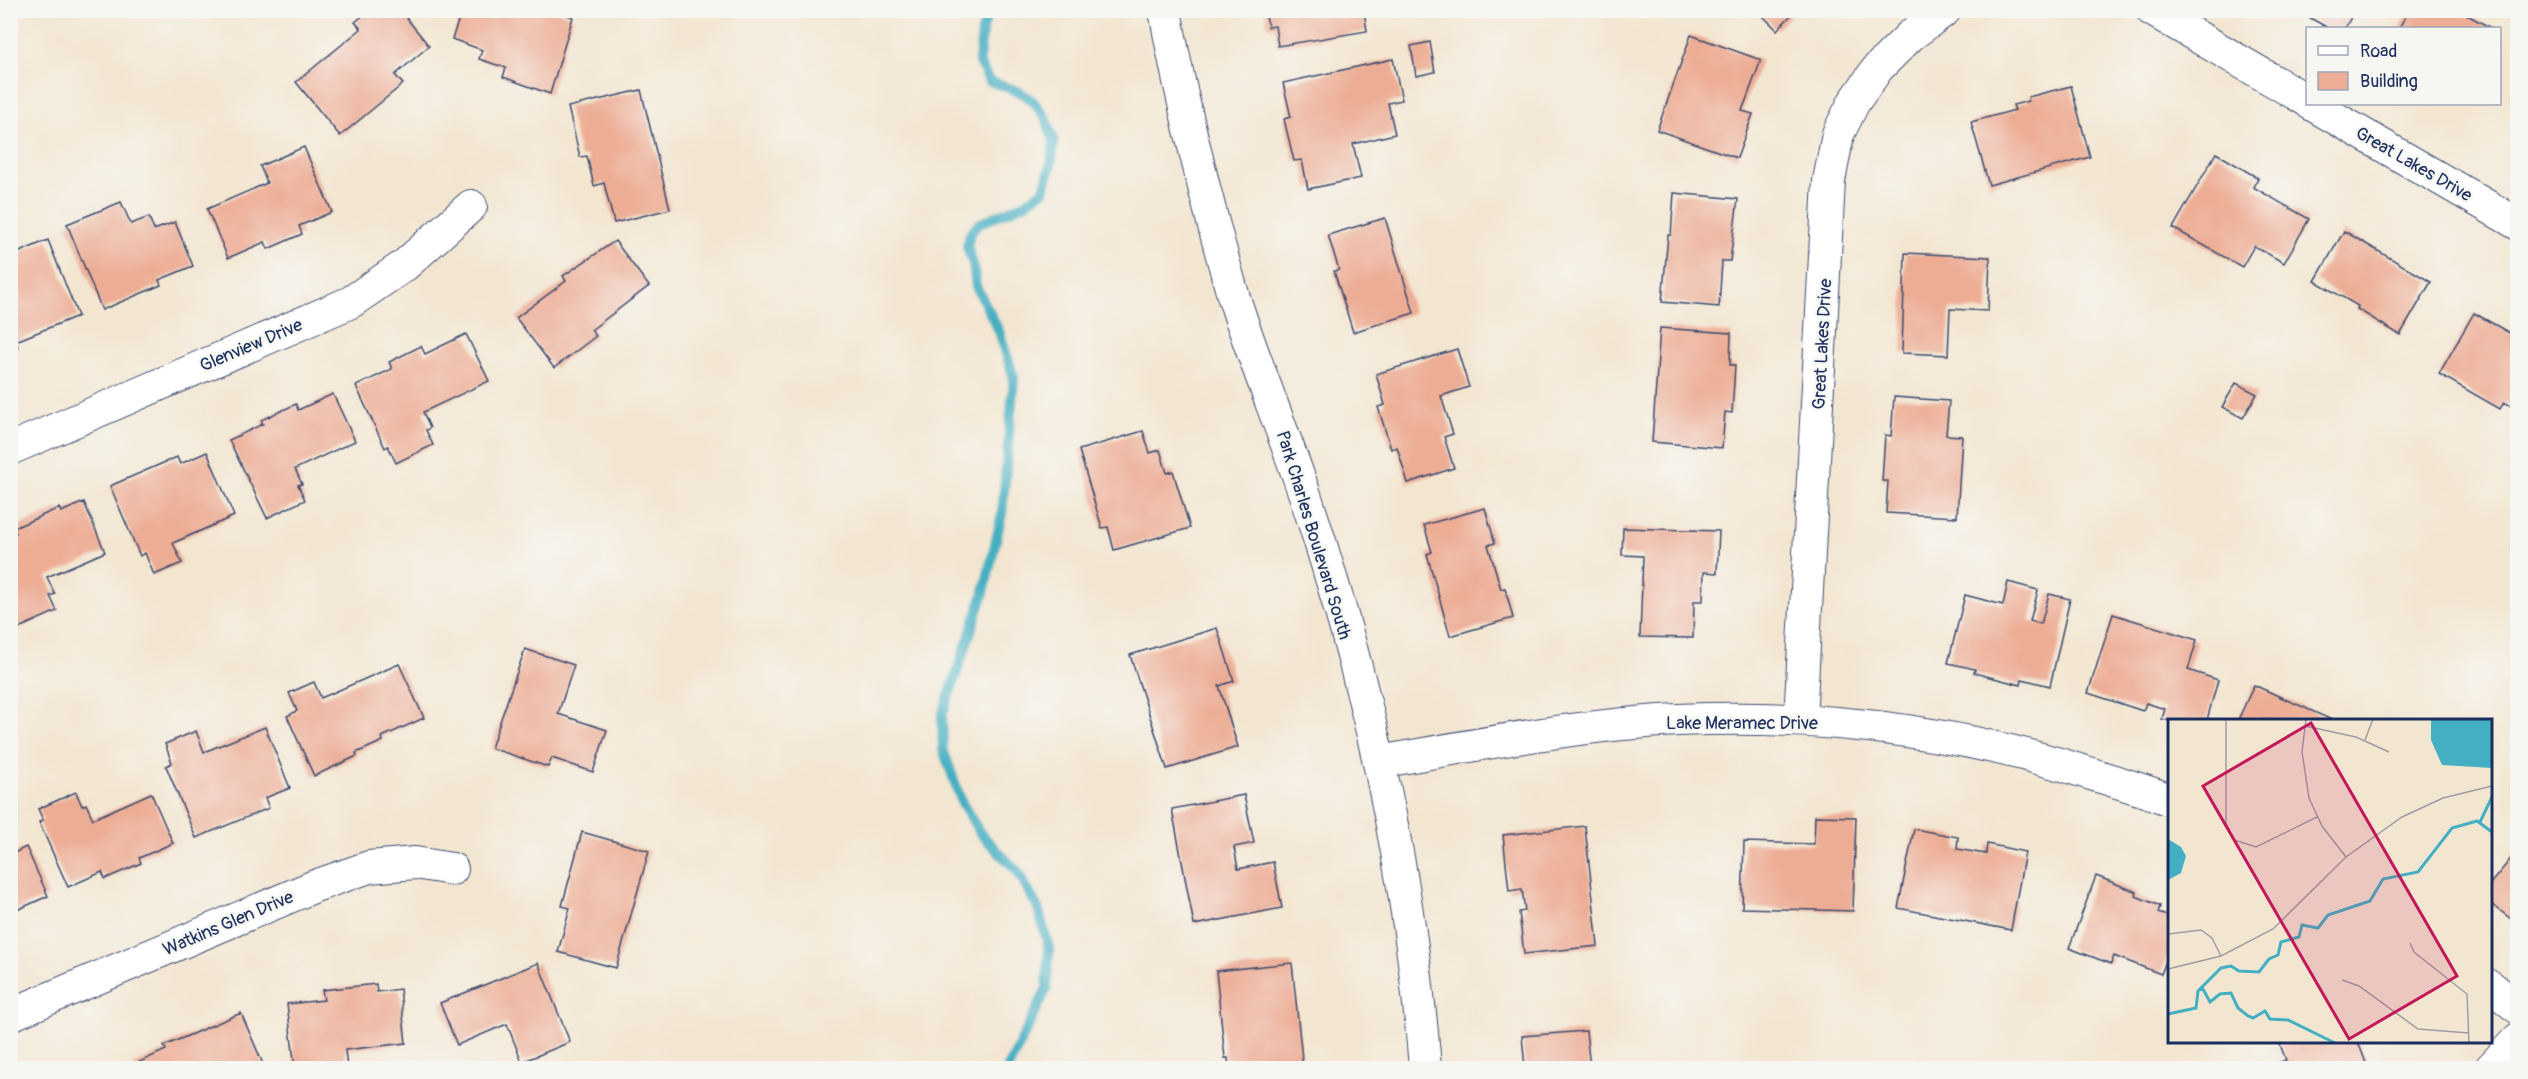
<svg xmlns="http://www.w3.org/2000/svg" width="2528" height="1079" font-family="Pangolin,sans-serif">
  <style>
    .lines { fill: none; stroke-linecap: round; stroke-linejoin: round }
    .stream { stroke: #44afc2; stroke-width: 10 }
    .building { fill: #edad95 }
    .minor-casing { stroke: #3b4a6f; stroke-width: 34 }
    .minor { stroke: #fff; stroke-width: 32 }
    .labels { text-anchor: middle; stroke-width: 4.5; stroke-linejoin: round; paint-order: stroke }
    .street-label { font-size: 18px; fill: #1b2f5e; stroke: #f6f6f2 }
    .inset-river { fill: none; stroke: #44afc2; stroke-width: 3 }
    .inset-road { fill: none; stroke: #9d9da3; stroke-width: 1.5 }
    .view { fill: #c2185b; fill-opacity: 0.15; stroke: #c2185b; stroke-width: 3 }
    .inset-edge { fill: none; stroke: #1b2f5e; stroke-width: 3 }
  </style>
  <rect width="100%" height="100%" fill="#f6f6f2"/>
  <filter id="ink" filterUnits="userSpaceOnUse"><feTurbulence type="fractalNoise" baseFrequency=".0167" numOctaves="2"/><feDisplacementMap in="SourceGraphic" scale="12" xChannelSelector="R" yChannelSelector="G"/><feConvolveMatrix kernelMatrix="1 2 1 2 8 2 1 2 1" color-interpolation-filters="sRGB"/></filter>
  <filter id="wash" filterUnits="userSpaceOnUse"><feTurbulence type="fractalNoise" baseFrequency=".008" numOctaves="4" result="noise"/><feDisplacementMap in="SourceGraphic" scale="24" xChannelSelector="R" yChannelSelector="G"/><feGaussianBlur stdDeviation="1.35" result="paint"/><feColorMatrix in="noise" values="0 0 0 0 0 0 0 0 0 0 0 0 0 0 0 0 0 1.4 0 .05"/><feComposite in="paint" operator="in"/></filter>
  <g filter="url(#wash)">
    <rect width="100%" height="100%" fill="#f3e6d1"/>
    <g class="lines">
      <polyline class="stream" points="989,10 982,31 979,62 989,81 1020,92 1033,101 1046,118 1054,141 1051,165 1044,190 1026,203 978,224 970,234 967,246 973,264 976,286 999,331 1014,378 1002,514 983,596 942,716 943,749 962,803 980,833 1018,872 1038,908 1049,948 1047,988 1008,1068"/>
    </g>
    <g id="blocks">
      <g class="building">
        <polygon points="382,10 400,10 429,46 395,75 403,84 340,136 296,82 361,29 355,22 369,11 374,17"/>
        <polygon points="462,10 554,10 573,17 550,94 503,77 506,68 479,59 482,50 452,39"/>
        <polygon points="1265,10 1364,10 1367,31 1278,46 1275,26 1268,27"/>
        <polygon points="1757,10 1796,10 1777,30"/>
        <polygon points="2296,10 2355,10 2345,28 2328,28"/>
        <polygon points="2409,10 2458,10 2491,28 2399,28"/>
        <polygon points="1691,35 1761,60 1742,111 1753,114 1737,158 1657,130"/>
        <polygon points="1430,42 1435,72 1416,76 1411,46"/>
        <polygon points="1393,59 1402,100 1388,103 1395,134 1353,144 1361,178 1308,189 1302,160 1294,161 1284,119 1291,117 1283,83"/>
        <polygon points="2071,86 2090,157 1989,185 1971,122 2015,110 2013,105 2029,101 2028,97"/>
        <polygon points="641,90 670,209 614,223 604,183 594,186 587,156 580,157 568,107"/>
        <polygon points="304,147 332,212 299,226 302,234 268,249 265,242 228,258 207,209 267,183 260,166"/>
        <polygon points="2216,153 2258,178 2253,187 2309,219 2284,263 2254,246 2242,267 2173,228"/>
        <polygon points="1674,193 1738,199 1730,261 1722,261 1719,307 1662,302 1668,235 1671,235"/>
        <polygon points="121,202 131,224 149,217 154,230 175,222 193,266 159,280 161,285 102,310 67,224"/>
        <polygon points="1385,218 1414,313 1353,332 1334,271 1339,270 1328,235"/>
        <polygon points="2344,231 2431,282 2400,335 2357,309 2358,306 2315,281"/>
        <polygon points="48,240 78,316 16,341 18,348 10,351 10,275 16,273 10,256"/>
        <polygon points="615,241 649,286 591,330 596,336 554,368 516,318 566,281 563,276"/>
        <polygon points="1905,253 1990,257 1988,311 1950,309 1948,355 1902,353"/>
        <polygon points="2474,313 2515,336 2518,332 2517,409 2504,402 2500,409 2439,374"/>
        <polygon points="1660,328 1731,333 1730,365 1735,365 1732,413 1725,412 1722,448 1652,442"/>
        <polygon points="466,334 489,381 423,412 430,428 426,430 433,445 396,463 388,446 385,448 356,386 392,369 389,362 421,346 425,354"/>
        <polygon points="1457,349 1469,387 1441,396 1453,434 1444,437 1454,468 1408,483 1397,447 1391,449 1378,407 1385,405 1376,374"/>
        <polygon points="2236,383 2257,394 2243,418 2222,407"/>
        <polygon points="333,394 355,441 295,469 302,484 298,485 305,500 267,518 229,440 263,424 261,420 296,404 298,410"/>
        <polygon points="1894,397 1949,401 1946,435 1962,436 1957,517 1886,513 1888,481 1882,481 1885,435 1891,436"/>
        <polygon points="1143,431 1150,453 1160,450 1167,473 1173,471 1190,528 1114,550 1108,527 1102,528 1079,450"/>
        <polygon points="207,452 234,516 173,543 182,563 154,575 145,553 140,556 110,486 177,457 180,464"/>
        <polygon points="84,502 105,552 47,577 55,594 50,596 57,611 19,628 10,611 10,535 16,533 14,528 59,508 61,512"/>
        <polygon points="1485,508 1495,543 1488,545 1501,589 1505,588 1513,618 1450,636 1427,554 1432,552 1424,525"/>
        <polygon points="1623,528 1719,531 1717,573 1704,572 1703,601 1694,601 1693,638 1640,637 1643,556 1622,555"/>
        <polygon points="2008,582 2038,590 2030,621 2041,624 2049,594 2070,599 2050,686 2022,679 2021,685 1974,673 1975,669 1948,663 1965,595 2003,605"/>
        <polygon points="2113,614 2197,640 2188,670 2218,680 2207,720 2170,721 2162,719 2165,709 2146,703 2143,711 2088,693"/>
        <polygon points="1217,628 1234,681 1219,686 1238,747 1167,769 1130,655"/>
        <polygon points="525,649 574,665 558,714 607,730 593,772 552,758 548,767 491,748"/>
        <polygon points="399,664 424,718 382,737 383,741 356,753 357,756 314,776 287,716 297,711 289,693 314,682 321,698"/>
        <polygon points="2254,685 2332,720 2238,720"/>
        <polygon points="265,727 290,788 265,798 269,808 196,838 166,766 172,763 165,744 196,731 204,752"/>
        <polygon points="76,792 82,806 86,804 93,819 151,793 173,843 139,858 141,863 105,879 102,872 68,887 39,822 43,820 38,809"/>
        <polygon points="1244,795 1254,843 1234,847 1238,869 1273,862 1282,908 1194,925 1172,809"/>
        <polygon points="1815,816 1856,817 1853,911 1742,908 1744,842 1814,844"/>
        <polygon points="1585,826 1598,946 1524,954 1519,912 1525,911 1522,889 1509,891 1503,835"/>
        <polygon points="1914,829 1958,837 1957,849 1986,854 1987,844 2025,852 2011,930 1898,908"/>
        <polygon points="582,832 649,851 616,968 558,952 570,908 562,906"/>
        <polygon points="26,847 48,896 10,913 10,855"/>
        <polygon points="2518,850 2518,924 2490,903 2490,884"/>
        <polygon points="2096,876 2137,892 2136,896 2160,906 2158,913 2170,917 2170,951 2161,974 2114,956 2111,964 2069,948"/>
        <polygon points="538,963 570,1042 522,1062 507,1024 457,1045 440,1003"/>
        <polygon points="1292,963 1303,1068 1229,1068 1228,1058 1225,1058 1216,971"/>
        <polygon points="376,984 377,992 400,989 406,1043 345,1050 347,1068 295,1068 287,1004 324,1000 322,990"/>
        <polygon points="241,1013 263,1064 254,1068 134,1068 133,1065 166,1050 164,1046"/>
        <polygon points="1586,1031 1590,1068 1525,1068 1522,1036"/>
        <polygon points="2279,1042 2358,1042 2368,1068 2265,1068 2286,1060"/>
      </g>
    </g>
  </g>
  <g filter="url(#ink)">
    <use href="#blocks" fill-opacity="0" stroke="#3b4a6f" stroke-width="1.5"/>
    <g class="lines">
      <defs>
        <g id="minor">
          <path d="M1165,10C1178,85 1196,157 1215,230C1222,254 1228,280 1236,304C1257,368 1283,431 1305,495C1366,679 1410,874 1425,1068"/>
          <polyline points="2152,10 2308,101"/>
          <polyline points="2311,104 2518,224"/>
          <polyline points="10,449 351,302 405,265 471,206"/>
          <polyline points="1800,720 1829,181 1838,134 1854,102 1878,68 1911,35 1945,10"/>
          <path d="M1379,762C1487,743 1597,721 1707,719C1840,716 1975,735 2101,777C2124,784 2147,791 2170,800"/>
          <polyline points="2490,986 2518,1008"/>
          <polyline points="10,1015 315,886 369,867 415,863 452,869"/>
          <polyline points="2491,1068 2518,1039"/>
        </g>
      </defs>
      <use href="#minor" class="minor-casing"/>
      <use href="#minor" class="minor"/>
    </g>
  </g>
  <g class="labels">
    <g class="street-label">
      <text transform="translate(2414 164) rotate(30)" y="6">Great Lakes Drive</text>
      <text transform="translate(1822 344) rotate(-87)" y="6">Great Lakes Drive</text>
      <text transform="translate(251 345) rotate(-23)" y="6">Glenview Drive</text>
      <text transform="translate(1314 535) rotate(73)" y="6">Park Charles Boulevard South</text>
      <text x="1742" y="729">Lake Meramec Drive</text>
      <text transform="translate(228 923) rotate(-23)" y="6">Watkins Glen Drive</text>
    </g>
  </g>
  <g transform="translate(2168 719)">
    <rect width="324" height="324" fill="#f3e6d1"/>
    <path d="M263,0H324V49L274,46L263,21ZM0,120L13,128L18,137L13,154L0,161Z" fill="#44afc2"/>
    <path class="inset-river" d="M312,103L324,78M31,271L35,270L42,283L52,275L63,274L70,289L80,297L85,299L97,292L102,300L120,301L167,324M0,295L28,289L30,272L53,249L63,247L71,252L91,253L101,240L110,236L113,223L131,218L134,206L150,209L160,196L202,182L215,160L250,153L284,109L309,102L324,113"/>
    <path class="inset-road" d="M58,0V104L66,121L88,128L149,98M138,0L134,33L141,79L154,107L178,138M137,7L188,18L221,33M197,21L205,0M0,215L33,211L44,219L53,237M242,224L246,233L299,275L301,324M0,250L53,237L105,210L178,138L234,98L275,79L324,67M174,261L191,267L250,310L301,314"/>
    <path class="view" d="M143,4L289,257L181,320L35,67Z"/>
    <rect width="324" height="324" class="inset-edge"/>
  </g>
  <rect width="2528" height="1079" fill="none" stroke="#f6f6f2" stroke-width="36"/>
  <rect x="2306" y="27" width="195" height="78" fill="#f6f6f2" stroke="#9ea6b7" stroke-width="1.5"/>
  <rect x="2318" y="46" width="30" height="9" fill="#ffffff" stroke="#9ea6b7" stroke-width="1.5"/>
  <text x="2360" y="57" font-size="18" fill="#1b2f5e">Road</text>
  <rect x="2318" y="72" width="30" height="18" fill="#edad95" stroke="#9ea6b7" stroke-width="1.5"/>
  <text x="2360" y="87" font-size="18" fill="#1b2f5e">Building</text>
</svg>
